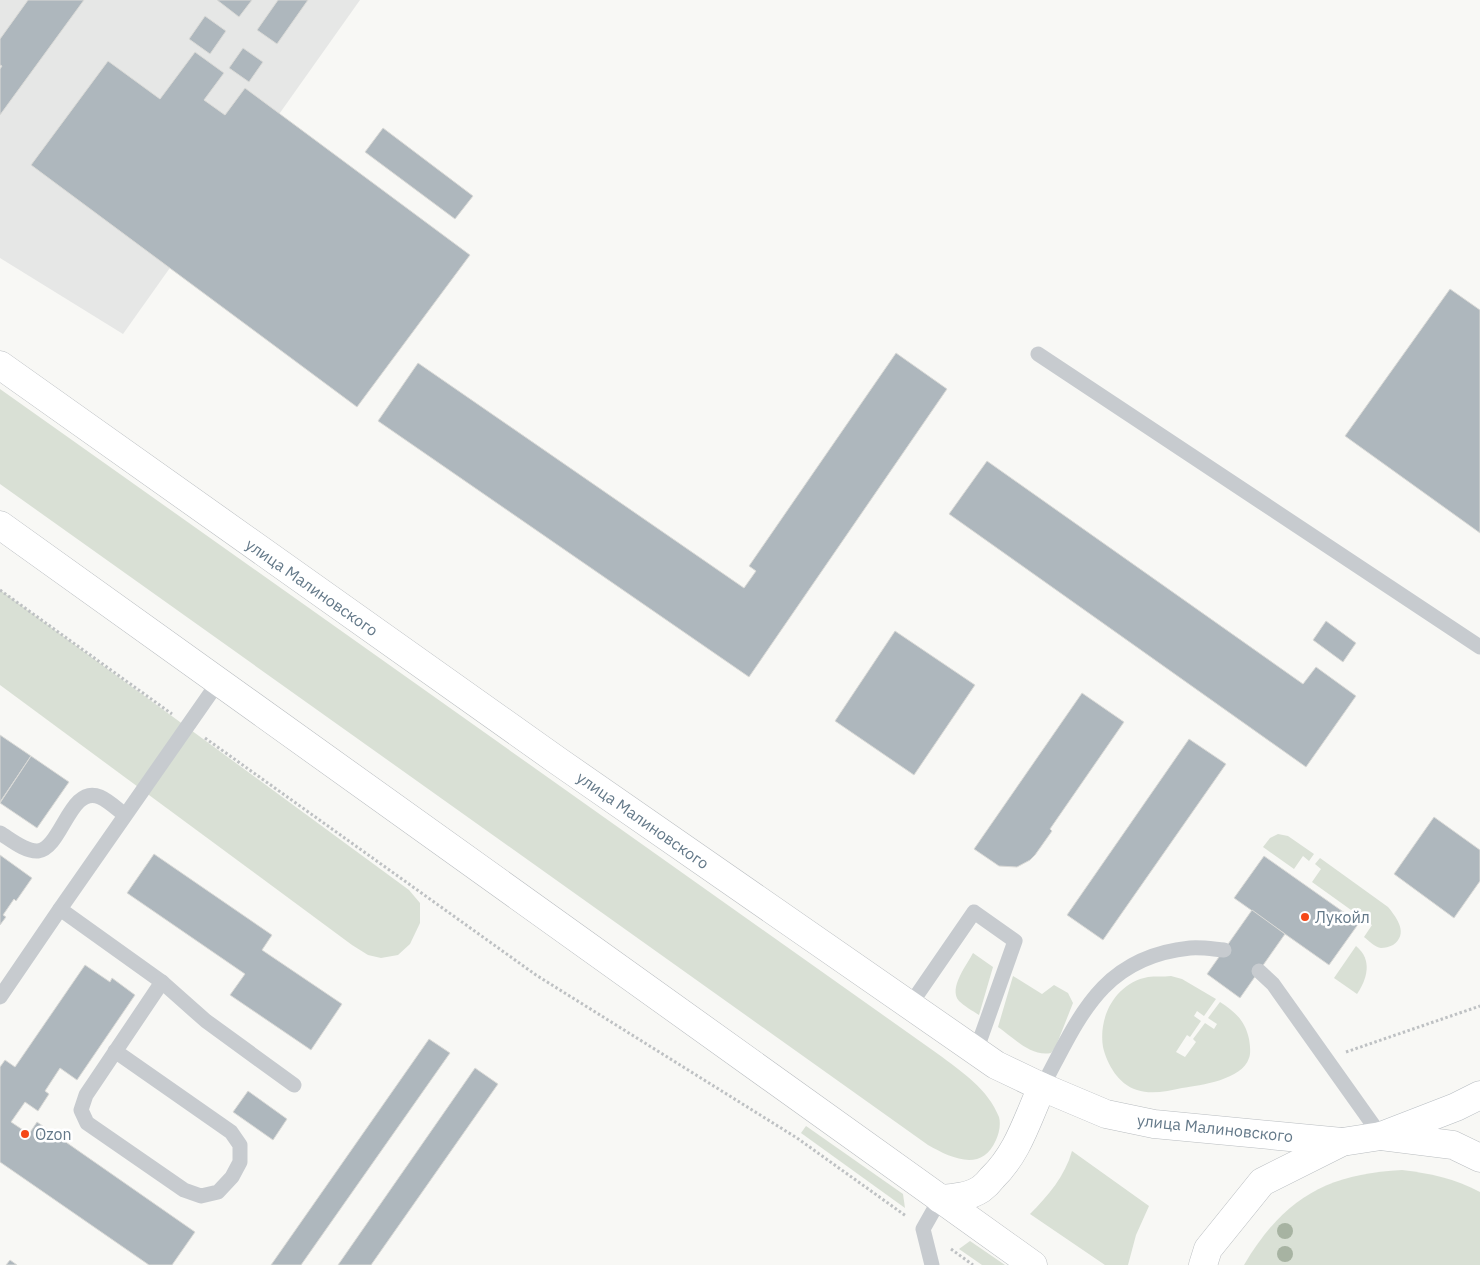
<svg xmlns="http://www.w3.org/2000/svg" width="1480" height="1265" font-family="'IBM Plex Sans',sans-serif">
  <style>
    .built { fill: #e6e7e6 }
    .green { fill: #d9e0d5 }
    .building { fill: #aeb7bd; stroke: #dadad7 }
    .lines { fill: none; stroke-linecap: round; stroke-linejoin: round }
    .secondary-casing { stroke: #b7bdc2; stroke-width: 29 }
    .highway-casing { stroke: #b9bdc0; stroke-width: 29 }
    .path { stroke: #bec1c3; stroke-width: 3; stroke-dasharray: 2.5 2.5; stroke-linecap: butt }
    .lane { stroke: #c7cbcf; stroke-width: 15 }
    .secondary { stroke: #fff; stroke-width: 28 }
    .highway { stroke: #fff; stroke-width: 28 }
    .tree { fill: #a7b3a2 }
    .poi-dot { fill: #f54818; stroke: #fff; stroke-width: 2 }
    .labels { text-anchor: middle; stroke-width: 5; stroke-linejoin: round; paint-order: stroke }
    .street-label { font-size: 16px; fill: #647989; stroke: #fff }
    .poi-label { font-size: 16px; fill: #647989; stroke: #fff; text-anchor: start }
  </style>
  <rect width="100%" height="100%" fill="#f8f8f5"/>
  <polygon class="built" points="0,0 360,0 123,334 0,258"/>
  <g class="green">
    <path d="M0,389L938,1054C962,1072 988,1089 999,1117C1001,1125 999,1133 996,1140C982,1173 951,1158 928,1145L0,484Z"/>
    <polygon points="0,590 409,890 420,903 420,923 410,944 398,955 381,958 368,955 352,945 0,685"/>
    <polygon points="1278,834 1288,836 1314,854 1309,861 1303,856 1294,869 1263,847 1270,838"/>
    <path d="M1320,858L1388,907C1397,918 1409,934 1393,945C1389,947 1385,948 1381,948C1375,947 1369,941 1364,937L1372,925L1312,882L1321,869L1315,864Z"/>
    <path d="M1356,946C1373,960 1367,979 1357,994L1334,978Z"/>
    <path d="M973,953L993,967L979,1015C973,1011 964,1006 959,1001C948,988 967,965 973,953Z"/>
    <path d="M1013,976L1042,994L1054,985L1068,993L1073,1003L1056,1046L1051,1053C1031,1057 1014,1038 998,1027Z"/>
    <path d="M1171,976L1182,979L1216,999L1204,1016L1197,1011L1194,1016L1201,1021L1190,1037L1187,1035L1176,1052L1185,1057L1196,1042L1193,1039L1205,1023L1214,1029L1217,1024L1208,1018L1220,1002C1235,1012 1245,1020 1249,1039C1250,1045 1251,1053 1249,1058C1242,1080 1201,1085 1182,1088C1168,1091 1151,1095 1137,1090C1118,1084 1107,1064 1103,1047C1098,1016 1116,983 1148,977C1155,976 1163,977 1171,976Z"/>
    <polygon points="806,1126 903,1194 905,1208 801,1133"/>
    <path d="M1072,1151L1149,1206L1136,1235L1128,1265H1105L1030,1214C1048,1196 1065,1176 1072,1151Z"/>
    <path d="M1402,1170C1429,1173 1456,1179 1480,1192V1265H1244C1283,1199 1326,1174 1402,1170Z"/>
    <polygon points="970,1241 1005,1265 982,1265 959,1249"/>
  </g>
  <g class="building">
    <polygon points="28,0 84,0 0,115 0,69 2,66 0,65 0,39"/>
    <polygon points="217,0 252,0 239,17"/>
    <polygon points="278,0 308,0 277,44 257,30"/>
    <polygon points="205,16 226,31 210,54 189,39"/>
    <polygon points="243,48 263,62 249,82 229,68"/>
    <polygon points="195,52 224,73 204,100 225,115 245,88 470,255 357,407 31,165 108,61 160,99"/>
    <polygon points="383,128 473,196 455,219 365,152"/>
    <polygon points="1450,289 1480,310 1480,533 1345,436"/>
    <polygon points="896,353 947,389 749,677 378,421 418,363 744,588 756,571 749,566"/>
    <polygon points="987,461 1303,684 1316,667 1356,696 1306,767 949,514"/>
    <polygon points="1326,621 1356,643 1343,662 1313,640"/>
    <polygon points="895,631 975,685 914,775 835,721"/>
    <polygon points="1082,693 1124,722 1050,829 1052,831 1035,855 1030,860 1017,867 999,866 974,849"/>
    <polygon points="0,735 31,756 0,802"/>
    <polygon points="1189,739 1226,764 1103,940 1067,915"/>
    <polygon points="31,756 69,782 37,828 0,803"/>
    <polygon points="1434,817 1480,850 1480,881 1454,918 1394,874"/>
    <polygon points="154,854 272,935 262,950 342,1004 311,1050 230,995 245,974 127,893"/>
    <polygon points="0,855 32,878 16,901 14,899 3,915 6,917 0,925"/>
    <polygon points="1264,856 1359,923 1329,965 1234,898"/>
    <polygon points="1252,910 1285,934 1240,998 1207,974"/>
    <polygon points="85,965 110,982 112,978 135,995 77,1080 60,1068 45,1091 49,1094 38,1111 25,1102 11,1122 29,1134 37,1122 195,1232 172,1265 149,1265 0,1162 0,1067 5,1060 15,1067"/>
    <polygon points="429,1039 450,1053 301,1265 271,1265"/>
    <polygon points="475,1068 498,1084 371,1265 338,1265"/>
    <polygon points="248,1091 287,1119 273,1140 233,1112"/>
    <polygon points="10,1260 17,1265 6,1265"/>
  </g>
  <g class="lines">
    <defs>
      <polyline id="secondary" points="1381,1136 1456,1107 1480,1095"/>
      <g id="highway">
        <polyline points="0,365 558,761 996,1065 1042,1087 1106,1114 1154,1124 1342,1142"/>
        <polyline points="0,525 1033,1265"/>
        <path d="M940,1199C954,1198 969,1197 981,1189C985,1186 989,1182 992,1178C1018,1153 1027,1120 1042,1087"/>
        <polyline points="1203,1265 1208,1249 1262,1182 1342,1142 1381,1136 1453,1145 1480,1158"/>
      </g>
    </defs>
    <use href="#secondary" class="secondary-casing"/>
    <use href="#highway" class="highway-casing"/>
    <g class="path">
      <polyline points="0,590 172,714"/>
      <polyline points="205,738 536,975 797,1138 906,1216"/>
      <polyline points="1346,1052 1480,1006"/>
      <polyline points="951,1249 973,1265"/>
    </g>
    <g class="lane">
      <polyline points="1038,354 1480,647"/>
      <path d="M0,833C10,839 25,852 38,851C62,848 70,784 100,797C109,801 117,809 125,815"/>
      <polyline points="60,909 162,982 206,1021 294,1085"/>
      <polyline points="1259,971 1273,984 1381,1136"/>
      <polyline points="0,997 60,909 219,681"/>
      <polyline points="910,1005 974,912 1015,941 976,1051"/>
      <polyline points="115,1051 231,1132 240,1145 240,1162 232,1177 218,1192 201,1196 184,1190 87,1123 81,1110 86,1095 162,982"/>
      <path d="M1042,1087C1079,1018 1101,957 1190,948C1201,947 1213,949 1224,950"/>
      <polyline points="932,1265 923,1229 940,1199"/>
    </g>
    <use href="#secondary" class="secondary"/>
    <use href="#highway" class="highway"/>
  </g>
  <g class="tree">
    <circle cx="1285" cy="1231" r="8"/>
    <circle cx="1285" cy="1254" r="8"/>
  </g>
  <g class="poi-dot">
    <circle cx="1305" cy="917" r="5"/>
    <circle cx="25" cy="1134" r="5"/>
  </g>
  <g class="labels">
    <g class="street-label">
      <text transform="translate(312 587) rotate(35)" y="6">улица Малиновского</text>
      <text transform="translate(643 820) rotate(35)" y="6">улица Малиновского</text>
      <text transform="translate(1215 1128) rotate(6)" y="6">улица Малиновского</text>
    </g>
    <g class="poi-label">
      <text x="1315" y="923">Лукойл</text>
      <text x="35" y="1140">Ozon</text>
    </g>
  </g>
</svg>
